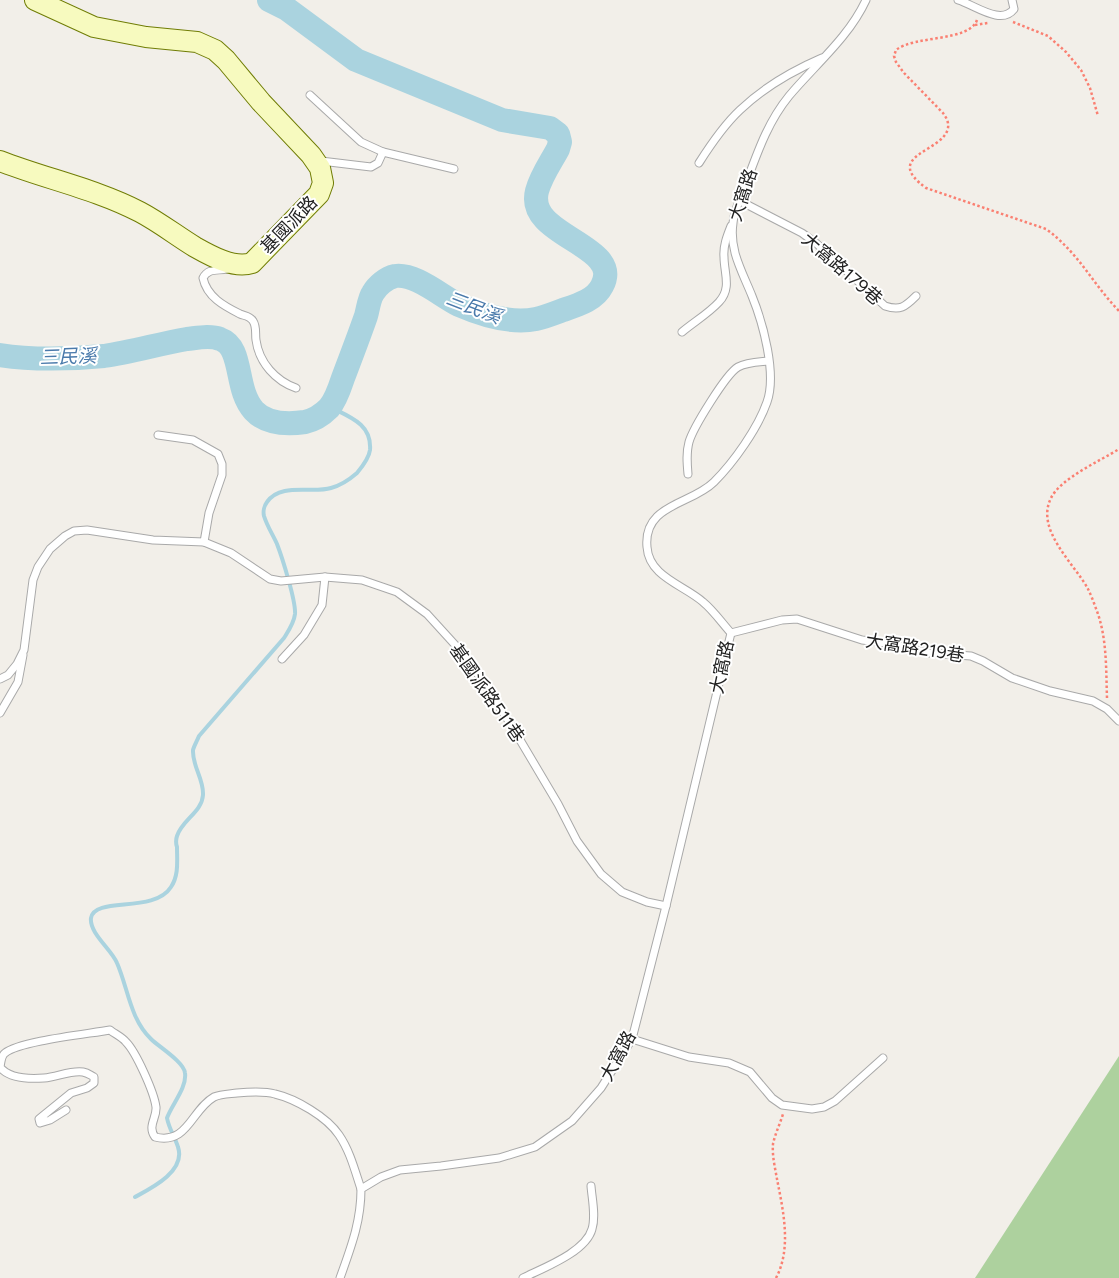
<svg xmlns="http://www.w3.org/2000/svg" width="1119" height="1278" font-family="Figtree,'Noto Sans TC',sans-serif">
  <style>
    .forest { fill: #add19e }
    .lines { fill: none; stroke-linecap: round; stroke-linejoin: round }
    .stream { stroke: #aad3df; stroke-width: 4 }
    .river { stroke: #aad3df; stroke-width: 24 }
    .lane-casing { stroke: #a9a9a9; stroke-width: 9 }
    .secondary-casing { stroke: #707d05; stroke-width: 22 }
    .path { stroke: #fa8072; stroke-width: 2.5; stroke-dasharray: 2.5 2.5; stroke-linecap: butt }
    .lane { stroke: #fff; stroke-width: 7 }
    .secondary { stroke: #f7fabf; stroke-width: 20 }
    .labels { text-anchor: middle; stroke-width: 4; stroke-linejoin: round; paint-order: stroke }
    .street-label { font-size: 18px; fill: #222; stroke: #fff }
    .water-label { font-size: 19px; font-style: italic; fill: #4a7aab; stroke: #fff }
  </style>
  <rect width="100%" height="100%" fill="#f2efe9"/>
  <polygon class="forest" points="1119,1056 1119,1278 975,1278"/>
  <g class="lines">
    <path class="stream" d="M135,1197C152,1188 186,1171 178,1147C175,1137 169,1129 167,1118C172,1104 187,1088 185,1073C184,1062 159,1047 151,1039C130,1019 128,988 117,963C112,950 89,933 91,918C95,896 154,914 171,887C179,875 177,861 177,847C176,844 176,839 177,836C182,820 202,812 203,795C204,779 192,766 193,750C194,746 197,741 199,736L284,638C289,630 294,623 295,614C296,601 282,557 277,544C273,535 267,526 264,516C263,512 264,506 267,502C281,482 312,494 331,488C342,485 349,480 357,473C362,467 369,458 370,450C372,424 350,417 330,407"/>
    <path class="river" d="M0,355C30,360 73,359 104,356C131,352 159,344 187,339C197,338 210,335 220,339C255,351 218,434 305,422C314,420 323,414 329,408C336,400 340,387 343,378C351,357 359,336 366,316C368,309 369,299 373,293C377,286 386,278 395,276C415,273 441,296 459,305C482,315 511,324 536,319C545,317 555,313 563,310C578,305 595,300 602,286C624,244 525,237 537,191C541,176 551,162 558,149L560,142L558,134L550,128L502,120L356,60L287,9L269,0"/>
    <defs>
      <g id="lane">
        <path d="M958,0C975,5 1001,26 1014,9L1012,0"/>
        <polyline points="310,95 361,142 383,152"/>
        <polyline points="321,161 371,167 378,163 383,152 454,169"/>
        <path d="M699,163C711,144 724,125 740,110C763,88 792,71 822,58"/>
        <path d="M740,201L802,233L817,244L885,306C900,311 905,307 916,296"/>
        <path d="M227,269C217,271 208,268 203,278C207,297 224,306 240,314C245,316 250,316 253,321C257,327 255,334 256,340C259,363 276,381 296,388"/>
        <path d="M682,332C694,322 709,313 719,302C732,288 724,273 724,257C723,246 727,236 731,226"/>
        <polyline points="158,435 193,440 218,454 222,464 222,475 209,513 204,542"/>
        <path d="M688,474C687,463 686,453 689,442C693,428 726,374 738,367C747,362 758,362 768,361"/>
        <polyline points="731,633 782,620 797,619 862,640 886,643 929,653 971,656 983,661 1012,678 1050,691 1093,701 1107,709 1119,721"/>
        <polyline points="282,659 304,635 322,605 325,577"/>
        <polyline points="0,679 8,675 17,664 24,650 33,580 38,567 50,549 65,536 74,531 87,530 153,540 204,542 231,553 270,579 281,581 325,577 362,580 397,592 427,614 468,659 510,723 558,804 577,841 601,874 622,892 647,902 666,906"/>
        <polyline points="0,713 18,682 23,655"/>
        <polyline points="632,1039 689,1057 729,1063 750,1072 772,1098 782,1105 812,1109 824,1107 835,1101 883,1058"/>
        <path d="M66,1110L50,1120L40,1123L39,1119L71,1093L87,1088L94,1083V1077C90,1075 88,1073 83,1072C71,1070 57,1077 44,1078C30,1079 9,1079 0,1067C1,1062 1,1056 5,1053C20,1041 88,1034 110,1030C115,1034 122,1037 126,1042C136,1052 154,1092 156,1107C157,1118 147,1126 155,1137C188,1145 191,1110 214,1097C221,1094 229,1094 237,1093C249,1092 264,1091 275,1094C296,1099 327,1117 339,1135C350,1151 355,1171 361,1189"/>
        <path d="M340,1278C351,1247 361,1222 361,1189L381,1177L400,1170L441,1166L499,1158L535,1147L572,1121L601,1088L632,1039L666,906L731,633C722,623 713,610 703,602C684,585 649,577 647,547C643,504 691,505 714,482C734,462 758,428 767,402C777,374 763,323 752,296C742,271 729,250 733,223C734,210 741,198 745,186C757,154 767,123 789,96C815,65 849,37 866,0"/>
        <path d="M523,1278C543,1268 586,1252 592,1229C596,1216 592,1199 591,1186"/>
      </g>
      <path id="secondary" d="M0,161C46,179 96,189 140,212C159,222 177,236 195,247C211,256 234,269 252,263L319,194L323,183L320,168L311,155L261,102L226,60L215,50L197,42L146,37L94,27L35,0"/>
    </defs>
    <use href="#lane" class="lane-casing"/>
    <use href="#secondary" class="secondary-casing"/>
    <g class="path">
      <path d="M977,20C969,42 915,35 896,50L894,56L896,62L904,73L943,113C946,117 949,122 948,128C944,152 881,155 926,188L1046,229C1079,253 1092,283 1119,311"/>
      <polyline points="1013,22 1048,36 1066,52 1081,70 1090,88 1098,116"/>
      <polyline points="975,25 988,23"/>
      <path d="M1107,698C1106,670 1107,641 1098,614C1095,606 1092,597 1088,589C1074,563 1035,530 1051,498C1061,478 1100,461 1119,449"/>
      <path d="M776,1278C792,1248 783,1210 777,1179C775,1168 772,1155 773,1144C775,1134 780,1124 783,1114"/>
    </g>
    <use href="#lane" class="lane"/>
    <use href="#secondary" class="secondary"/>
  </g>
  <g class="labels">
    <g class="street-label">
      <text transform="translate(743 195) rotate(-72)" y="6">大窩路</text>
      <text transform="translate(289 225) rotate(-46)" y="6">基國派路</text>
      <text transform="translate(842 269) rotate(41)" y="6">大窩路179巷</text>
      <text transform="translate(915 648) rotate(9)" y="6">大窩路219巷</text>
      <text transform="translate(722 667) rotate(-78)" y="6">大窩路</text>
      <text transform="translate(487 693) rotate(55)" y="6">基國派路511巷</text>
      <text transform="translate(618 1056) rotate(-61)" y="6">大窩路</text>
    </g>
    <g class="water-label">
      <text transform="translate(474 307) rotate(21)" y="7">三民溪</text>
      <text transform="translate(68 356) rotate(-2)" y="7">三民溪</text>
    </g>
  </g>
</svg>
